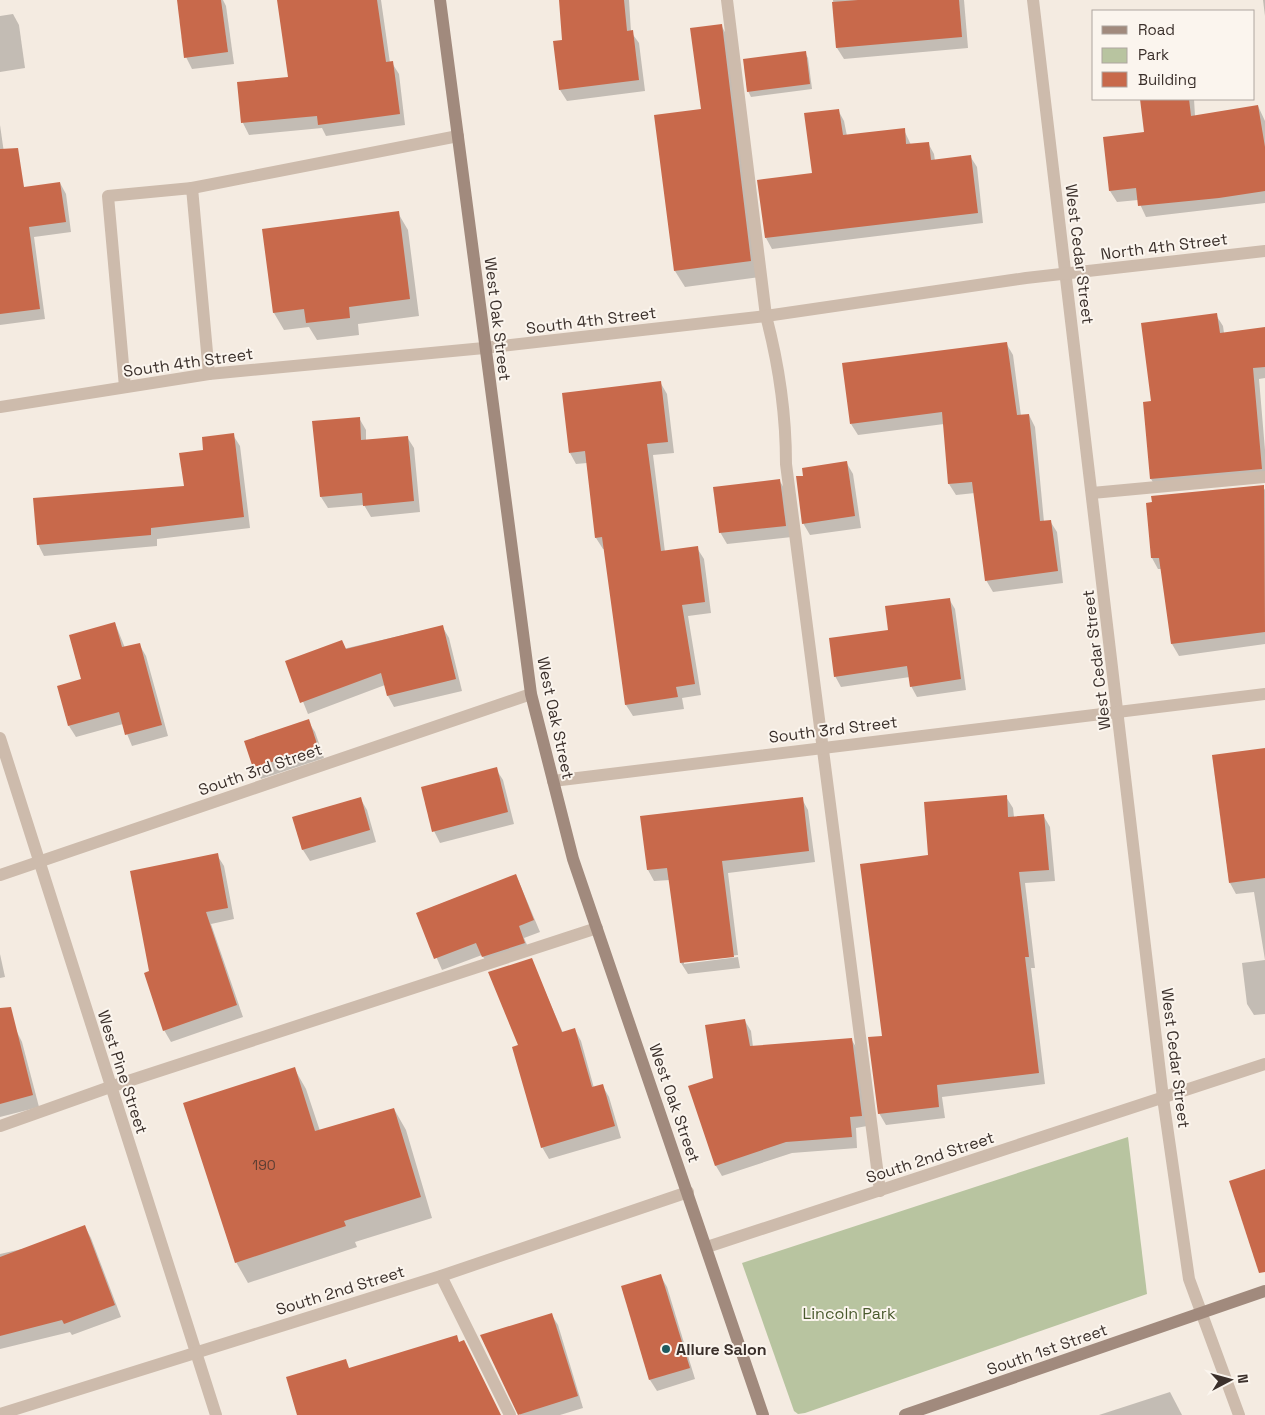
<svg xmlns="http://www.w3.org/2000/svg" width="1265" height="1415" font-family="'Space Grotesk',sans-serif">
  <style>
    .green { fill: #b8c4a0 }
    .shadow { fill: #0003 }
    .building { fill: #c8694b }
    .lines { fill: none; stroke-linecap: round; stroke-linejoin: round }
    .lane { stroke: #cdbbac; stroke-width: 12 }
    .street { stroke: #cdbbac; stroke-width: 12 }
    .secondary { stroke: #a18a7d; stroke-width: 12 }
    .poi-dot { fill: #1f5a5e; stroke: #fbf5ee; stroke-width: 2 }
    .labels { text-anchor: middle; stroke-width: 4; stroke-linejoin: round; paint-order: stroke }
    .number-label { font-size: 14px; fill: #5e3e33 }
    .street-label { font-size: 16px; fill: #3b302b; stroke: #fbf5ee }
    .park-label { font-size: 16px; fill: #4a5a2e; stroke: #fbf5ee }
    .poi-label { font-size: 16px; font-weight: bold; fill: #3b302b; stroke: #fbf5ee; text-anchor: start }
  </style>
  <rect width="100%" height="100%" fill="#f4ebe1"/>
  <polygon class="green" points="1128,1137 1147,1294 805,1413 798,1414 794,1411 742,1263"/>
  <g class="shadow">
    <polygon points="183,0 223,0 226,6 234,64 192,69 186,57"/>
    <polygon points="278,0 381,0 390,63 392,63 399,74 405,125 326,136 322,128 249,135 243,123 238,83 289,78"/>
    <polygon points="560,0 629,0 631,32 639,43 645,91 567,101 560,90 564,41"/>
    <polygon points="833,0 964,0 968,48 844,59 837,48"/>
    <polygon points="1263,0 1265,0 1265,16"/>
    <polygon points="13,14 19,25 25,68 0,72 0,16"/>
    <polygon points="721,25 730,41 760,277 685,287 675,271 703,110"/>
    <polygon points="805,53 808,58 812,89 751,97 748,91"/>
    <polygon points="1142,99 1194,99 1195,116 1258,106 1265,121 1265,203 1146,217 1138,200 1117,202 1110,191 1146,133"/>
    <polygon points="838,110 844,121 847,136 904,130 911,145 928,143 934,154 935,161 970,156 977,167 983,223 772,249 766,238 813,174"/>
    <polygon points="0,125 4,153 0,153"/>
    <polygon points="60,183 66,194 71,232 34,237 45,319 0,325 0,191"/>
    <polygon points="398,213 408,230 419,316 358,324 359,335 317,340 309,327 284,330 274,313 263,230"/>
    <polygon points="1216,315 1223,326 1224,333 1265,328 1265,378 1259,379 1265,450 1265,480 1158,490 1151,479 1144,403 1153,403"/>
    <polygon points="1006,343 1013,355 1021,416 1029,415 1035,427 1044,522 1050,521 1057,532 1063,583 993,592 986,580 975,493 956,495 949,484 944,424 858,435 851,424"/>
    <polygon points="660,382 667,394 674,453 653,455 665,552 697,548 704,559 711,613 688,616 701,695 682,698 684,709 633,716 626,705 605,549 603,549 596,538 587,463 576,464 570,453"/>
    <polygon points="359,418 366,430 366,441 407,437 414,448 420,512 371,517 364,505 328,508 321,497 314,422"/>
    <polygon points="233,435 240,446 250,528 157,539 157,546 44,556 38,544 185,487 205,451"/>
    <polygon points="846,462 853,474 861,528 810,535 803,523 804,477"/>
    <polygon points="779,480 786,491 792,537 727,544 720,532"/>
    <polygon points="1263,487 1265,490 1265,644 1179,656 1172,644 1162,569 1158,569 1152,558"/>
    <polygon points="949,599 955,609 966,690 917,697 911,686 910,677 841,687 835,676 890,631"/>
    <polygon points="115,623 125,648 139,644 146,656 168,736 132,746 123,724 76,737 69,726 83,680"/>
    <polygon points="442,626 449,638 462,691 394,707 388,696 385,685 308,714 287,662"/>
    <polygon points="308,721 315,732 324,758 261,779 255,768 246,742"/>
    <polygon points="1265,749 1265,1014 1254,1015 1247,1004 1242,963 1265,960 1254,892 1236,894 1230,883"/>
    <polygon points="496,769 503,780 514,824 440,843 434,831"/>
    <polygon points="1006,797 1013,808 1014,817 1043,815 1050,827 1055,881 1025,883 1035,968 1031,968 1045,1084 942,1097 945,1118 886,1125 879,1113 884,1037 929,856"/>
    <polygon points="360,798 367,810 376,842 310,861 303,850 294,817"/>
    <polygon points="802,799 808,810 815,862 728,873 738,955 684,961 684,964 738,957 740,968 688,974 681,963 670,880 654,881 648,870 642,817"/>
    <polygon points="217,855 224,866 234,919 211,924 243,1017 171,1042 164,1030 151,972"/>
    <polygon points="516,875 540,932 524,938 531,954 490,968 482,955 442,970 417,913"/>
    <polygon points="0,954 5,977 0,978"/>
    <polygon points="531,959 563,1033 575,1030 581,1041 594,1088 602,1085 609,1097 621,1138 549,1159 542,1147 520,1046"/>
    <polygon points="745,1021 751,1031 753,1047 851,1039 858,1050 867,1126 856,1128 857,1148 792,1153 722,1176 716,1166 714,1079"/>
    <polygon points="16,1030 22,1042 39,1107 0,1117 0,1034"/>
    <polygon points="294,1068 306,1089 320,1131 394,1109 406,1130 432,1218 355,1242 357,1247 248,1283 236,1262"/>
    <polygon points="85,1227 91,1238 121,1317 72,1335 70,1332 0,1349 0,1254 31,1247"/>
    <polygon points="660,1275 667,1287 695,1379 657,1391 650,1380"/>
    <polygon points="551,1314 558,1325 583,1408 560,1415 520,1415 481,1336"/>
    <polygon points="1170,1392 1182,1415 1099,1415"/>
  </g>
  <g class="building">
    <polygon points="177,0 221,0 228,52 184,58"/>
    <polygon points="277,0 377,0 386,62 393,61 400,114 318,125 317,116 241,123 237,82 288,77"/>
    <polygon points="559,0 624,0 627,31 633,30 639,80 559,90 553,41 562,40"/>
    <polygon points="858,0 959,0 962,37 836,48 832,2"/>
    <polygon points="722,24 751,261 674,271 654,115 701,109 690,28"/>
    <polygon points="806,51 810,84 747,92 743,59"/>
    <polygon points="1140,99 1189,99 1191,116 1258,105 1265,147 1265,191 1219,198 1138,206 1136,188 1109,191 1103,137 1144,132"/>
    <polygon points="839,109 843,135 905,128 906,144 929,142 931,160 971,155 978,213 765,238 757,180 812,173 804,113"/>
    <polygon points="18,148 24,187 60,182 66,222 29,227 40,309 0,314 0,149"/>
    <polygon points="399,211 410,299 349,307 350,318 306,323 304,309 273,313 262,229"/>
    <polygon points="1217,313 1220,333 1265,327 1265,367 1253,368 1262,469 1150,479 1143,402 1151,401 1141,323"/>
    <polygon points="1007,342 1017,415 1029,414 1040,521 1051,520 1058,571 985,581 972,482 948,484 942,412 850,424 842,363"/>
    <polygon points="661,381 668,442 647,444 661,551 698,546 705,602 682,605 695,684 676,687 678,697 625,705 602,537 595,538 585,451 569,453 562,393"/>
    <polygon points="360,417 361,440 408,436 414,501 363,506 362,493 320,497 312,421"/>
    <polygon points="234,433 244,517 151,528 151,535 37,545 33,498 184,486 179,453 203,450 202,437"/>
    <polygon points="847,461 855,516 802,524 796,476 803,476 802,468"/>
    <polygon points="780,479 786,526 719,533 713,487"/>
    <polygon points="1264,485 1265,632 1171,644 1159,558 1151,558 1146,503 1152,502 1151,496"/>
    <polygon points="950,598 961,679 910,687 907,666 834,677 829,638 888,630 885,606"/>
    <polygon points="115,622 122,647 140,643 162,725 125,735 119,712 68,726 57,686 81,679 69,635"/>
    <polygon points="443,625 456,679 387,696 381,673 300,703 285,661 342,640 346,649"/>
    <polygon points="309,719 318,747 253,768 244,741"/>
    <polygon points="1265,748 1265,878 1229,883 1212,755"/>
    <polygon points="497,767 508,812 432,832 421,787"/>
    <polygon points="1007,795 1008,817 1044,814 1049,870 1019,872 1029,957 1025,957 1039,1073 937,1085 939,1107 878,1114 868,1037 882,1036 860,864 928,855 924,802"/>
    <polygon points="361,797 370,830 302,850 292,817"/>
    <polygon points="803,797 809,851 722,861 734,957 680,963 667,868 647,870 640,816"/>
    <polygon points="218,853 228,908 206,912 237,1005 163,1031 144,973 149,971 130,871"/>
    <polygon points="516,874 534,920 519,926 525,943 482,957 476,943 434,959 416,913"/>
    <polygon points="532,958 562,1032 575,1028 592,1087 603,1084 615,1126 541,1148 512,1047 518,1045 488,972"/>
    <polygon points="11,1007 33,1095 0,1104 0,1008"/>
    <polygon points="745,1019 750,1046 852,1038 862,1116 850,1117 852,1137 786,1142 715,1166 688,1086 713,1078 705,1025"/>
    <polygon points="295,1067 315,1131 394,1108 421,1197 344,1221 346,1226 235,1263 183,1103"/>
    <polygon points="1265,1169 1265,1272 1259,1273 1229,1181"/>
    <polygon points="85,1225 115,1305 64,1324 62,1320 0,1336 0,1257"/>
    <polygon points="661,1274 690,1368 649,1380 621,1286"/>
    <polygon points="552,1313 578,1396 518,1415 480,1335"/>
    <polygon points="457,1335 459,1342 464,1340 501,1415 297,1415 286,1377 346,1359 349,1368"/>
  </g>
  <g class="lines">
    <g class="lane">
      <path d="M727,0L766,316C779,365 786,413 786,464L880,1191"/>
      <polyline points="192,188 458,136"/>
      <polyline points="125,387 108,196 192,188 209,374"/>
      <polyline points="1092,493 1265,477"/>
      <polyline points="0,1126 110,1087 597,928"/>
      <polyline points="441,1276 510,1415"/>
    </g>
    <g class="street">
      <polyline points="1033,0 1163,1098 1189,1279 1239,1415"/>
      <polyline points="0,407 209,374 484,348 766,316 1026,278 1265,251"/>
      <polyline points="0,738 216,1415"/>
      <polyline points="553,781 1265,694"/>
      <polyline points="0,875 531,694"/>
      <polyline points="707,1247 1265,1064"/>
      <polyline points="0,1414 441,1276 688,1192"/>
    </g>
    <g class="secondary">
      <polyline points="440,0 531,694 573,859 763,1415"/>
      <polyline points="905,1415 1265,1291"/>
    </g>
  </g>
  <circle class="poi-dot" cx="666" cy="1349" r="5"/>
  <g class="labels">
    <g class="number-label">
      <text x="264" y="1170">190</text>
    </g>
    <g class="street-label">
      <text transform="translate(1164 246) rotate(-7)" y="6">North 4th Street</text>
      <text transform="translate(1080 254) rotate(83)" y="6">West Cedar Street</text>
      <text transform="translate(498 319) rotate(83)" y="6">West Oak Street</text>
      <text transform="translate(591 320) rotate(-7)" y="6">South 4th Street</text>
      <text transform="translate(188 362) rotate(-8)" y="6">South 4th Street</text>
      <text transform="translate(1096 660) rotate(-97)" y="6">West Cedar Street</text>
      <text transform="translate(556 718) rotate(78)" y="6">West Oak Street</text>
      <text transform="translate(833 729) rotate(-7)" y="6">South 3rd Street</text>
      <text transform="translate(260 769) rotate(-19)" y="6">South 3rd Street</text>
      <text transform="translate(1176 1058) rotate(83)" y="6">West Cedar Street</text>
      <text transform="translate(123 1072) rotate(72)" y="6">West Pine Street</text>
      <text transform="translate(675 1103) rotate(71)" y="6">West Oak Street</text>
      <text transform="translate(930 1157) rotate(-18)" y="6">South 2nd Street</text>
      <text transform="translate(340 1290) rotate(-17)" y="6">South 2nd Street</text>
      <text transform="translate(1047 1349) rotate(-19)" y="6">South 1st Street</text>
    </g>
    <g class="park-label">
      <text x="849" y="1319">Lincoln Park</text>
    </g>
    <g class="poi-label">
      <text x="676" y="1355">Allure Salon</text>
    </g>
  </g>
  <rect x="1092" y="10" width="162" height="90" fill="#fbf5ee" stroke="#aea6a0"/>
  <rect x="1102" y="26" width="25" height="8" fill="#a18a7d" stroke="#aea6a0"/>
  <text x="1138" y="35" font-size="15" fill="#3b302b">Road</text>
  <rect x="1102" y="48" width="25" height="15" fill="#b8c4a0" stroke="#aea6a0"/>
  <text x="1138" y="60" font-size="15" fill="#3b302b">Park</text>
  <rect x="1102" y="72" width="25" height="15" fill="#c8694b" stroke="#aea6a0"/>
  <text x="1138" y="85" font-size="15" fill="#3b302b">Building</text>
  <g transform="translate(1230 1380) rotate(84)" stroke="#fbf5ee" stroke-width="4" paint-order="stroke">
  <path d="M0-4L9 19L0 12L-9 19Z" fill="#3b302b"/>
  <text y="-8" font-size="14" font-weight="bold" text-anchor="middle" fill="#3b302b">N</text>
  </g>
</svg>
